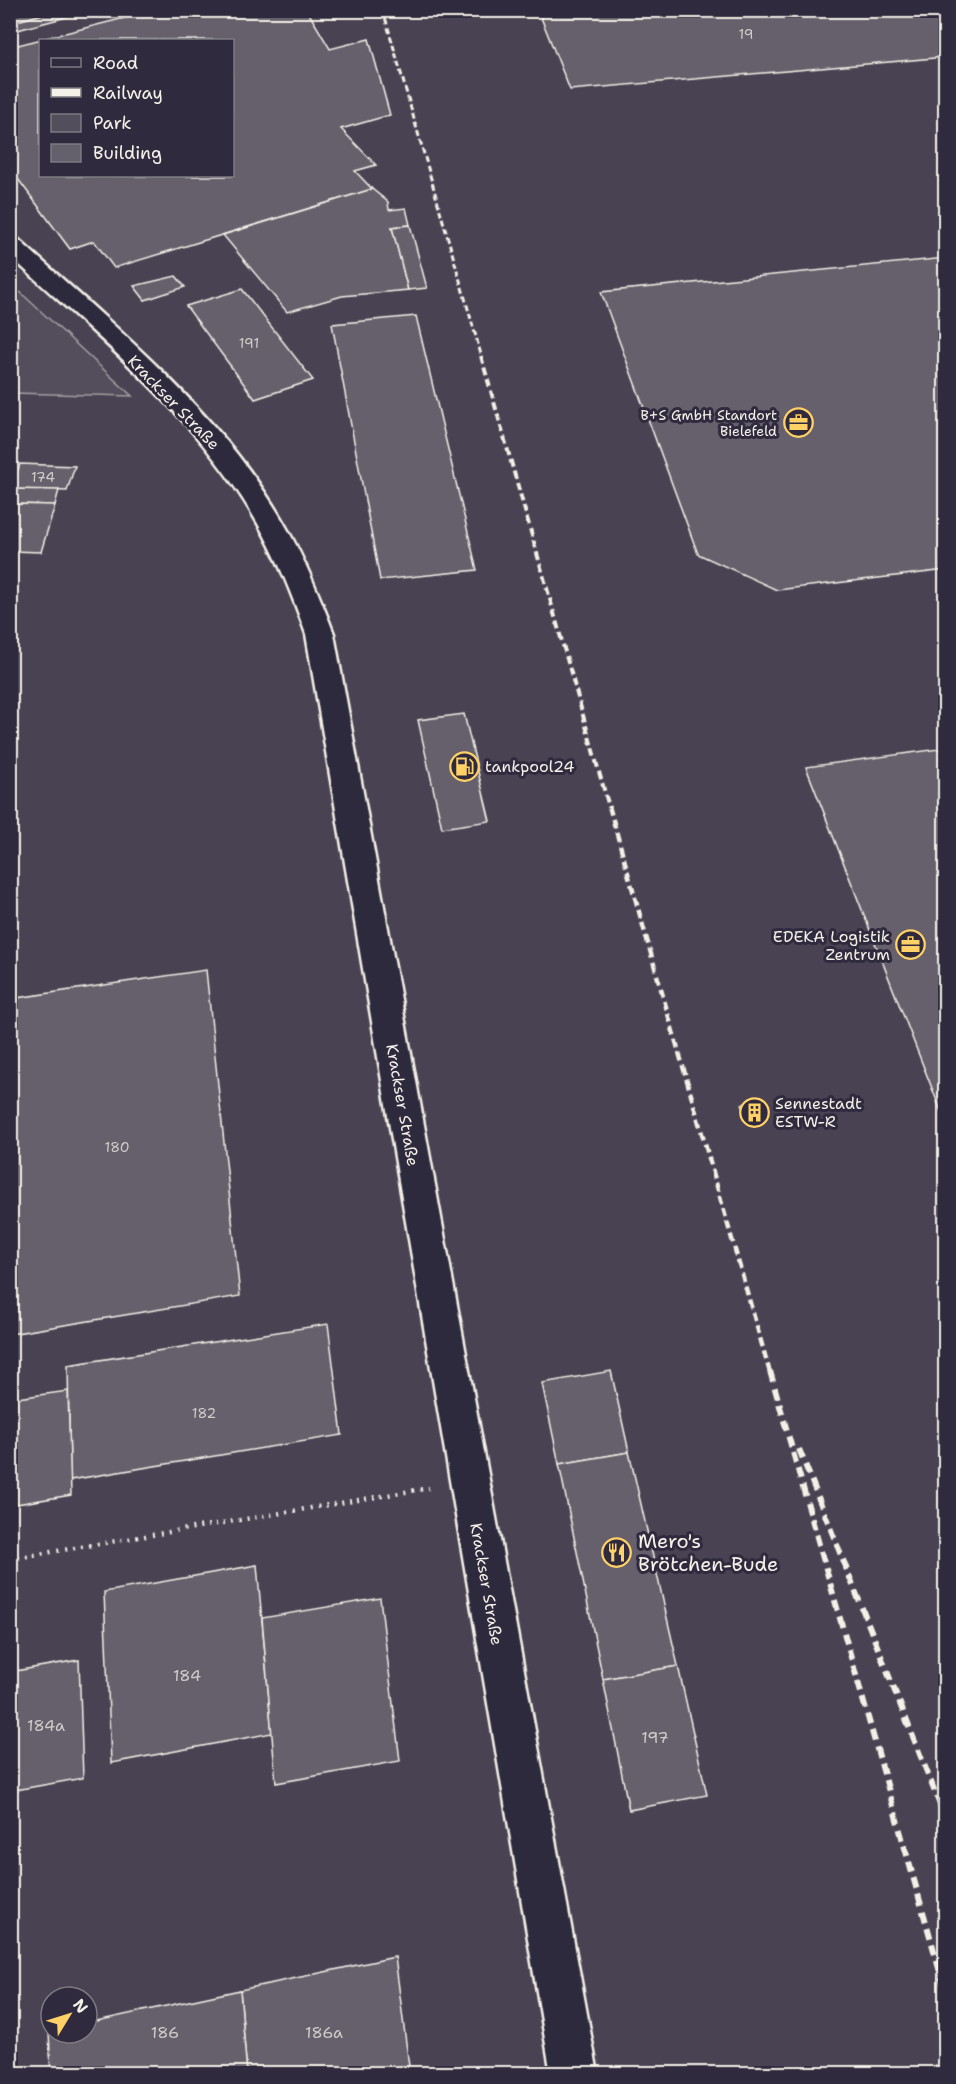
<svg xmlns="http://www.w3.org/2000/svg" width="956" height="2084" font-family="'Shantell Sans',sans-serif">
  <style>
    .built { fill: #484352; fill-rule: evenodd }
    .green { fill: #534e5c; stroke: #a4a0a2; stroke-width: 1.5 }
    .building { fill: #65616c; stroke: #f4f1e8; stroke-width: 1.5; fill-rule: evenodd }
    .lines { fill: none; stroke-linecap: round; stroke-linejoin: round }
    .tertiary-casing { stroke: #f4f1e8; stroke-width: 5 }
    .path { stroke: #f4f1e8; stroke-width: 4.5; stroke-dasharray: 2 6; stroke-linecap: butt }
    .tertiary { fill: #2f2a3d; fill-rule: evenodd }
    .rail-far3 { stroke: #f4f1e8; stroke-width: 3; stroke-dasharray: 6 3; stroke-linecap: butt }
    .rail-far2 { stroke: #f4f1e8; stroke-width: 4; stroke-dasharray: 8 4; stroke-linecap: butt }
    .rail-far1 { stroke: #f4f1e8; stroke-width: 4.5; stroke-dasharray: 9 4.5; stroke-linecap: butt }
    .rail { stroke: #f4f1e8; stroke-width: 6; stroke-dasharray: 11 6; stroke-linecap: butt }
    .labels { text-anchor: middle; stroke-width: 6; stroke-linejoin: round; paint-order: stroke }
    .number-label { font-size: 14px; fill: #d0cdc9 }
    .far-poi-label { font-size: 14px; fill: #f4f1e8; stroke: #2f2a3d; text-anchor: end }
    .street-label { font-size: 16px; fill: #f4f1e8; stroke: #2f2a3d }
    .poi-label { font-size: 16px; fill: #f4f1e8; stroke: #2f2a3d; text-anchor: start }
    .near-number-label { font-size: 16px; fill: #d0cdc9 }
    .near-poi-label { font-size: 20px; fill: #f4f1e8; stroke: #2f2a3d; text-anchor: start }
  </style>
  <rect width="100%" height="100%" fill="#3b3647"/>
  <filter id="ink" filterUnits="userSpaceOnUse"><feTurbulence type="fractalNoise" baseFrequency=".0167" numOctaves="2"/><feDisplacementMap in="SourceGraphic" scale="12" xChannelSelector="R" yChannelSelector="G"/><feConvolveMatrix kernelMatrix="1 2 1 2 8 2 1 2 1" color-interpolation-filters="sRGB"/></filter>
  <g filter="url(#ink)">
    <path class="built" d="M11,11H945V2073L11,2074V393L131,396L11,283ZM40,40H232V176H40ZM51,1997H87V2033H51Z"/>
    <polygon class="green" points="20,292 132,396 11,393 11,296"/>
    <g class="building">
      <polygon points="10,10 58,10 10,23"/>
      <polygon points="58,10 93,10 10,32 10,23"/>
      <path d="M156,10H307L330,49L369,39L390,115L341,129L376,165L355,171L372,189L114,268L94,241L70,249L18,179H10V47ZM40,40H232V176H40Z"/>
      <polygon points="538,10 946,10 946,57 570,90"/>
      <polygon points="372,189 388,202 389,210 406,208 410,225 392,227 408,290 342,296 287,312 223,235"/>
      <polygon points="410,225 427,288 408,290 392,227"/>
      <polygon points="946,258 946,570 777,590 698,554 601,292"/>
      <polygon points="176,276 185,287 145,300 134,286"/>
      <polygon points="242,289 313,380 255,399 186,306"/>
      <polygon points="416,316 477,570 380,580 332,324"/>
      <polygon points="20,464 75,466 67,491 11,489"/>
      <polygon points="10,489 11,489 59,490 55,505 10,504"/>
      <polygon points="10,504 55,505 41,552 10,551"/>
      <polygon points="464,714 490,821 442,828 418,720"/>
      <polygon points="946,748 946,1124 806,767"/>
      <polygon points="206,970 240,1296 10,1334 10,999"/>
      <polygon points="759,1101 765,1120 749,1123 742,1104"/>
      <polygon points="328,1324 342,1435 70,1480 68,1365"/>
      <polygon points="611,1371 629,1452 559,1464 542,1383"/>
      <polygon points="68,1391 71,1495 10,1505 10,1399"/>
      <polygon points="629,1452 678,1666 603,1679 559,1464"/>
      <polygon points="257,1565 272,1733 111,1763 104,1592"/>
      <polygon points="380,1598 400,1761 276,1783 262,1618"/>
      <polygon points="79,1660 83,1778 10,1791 10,1672"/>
      <polygon points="678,1666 707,1795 629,1810 603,1679"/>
      <polygon points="395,1957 410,2074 247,2074 240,1990"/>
      <polygon points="240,1990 247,2074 51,2074 49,2032 87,2033 87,2023"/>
    </g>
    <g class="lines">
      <defs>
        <path id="tertiary" d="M10,237L18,239C111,324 216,408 281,518C303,555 319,594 334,634L598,2074H551L306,634C292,595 278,558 257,522C197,417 98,337 10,256Z"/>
      </defs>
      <use href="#tertiary" class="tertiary-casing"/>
      <polyline class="path" points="10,1559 429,1488"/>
      <use href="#tertiary" class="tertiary"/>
      <polyline class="rail-far3" points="383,10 482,358"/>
      <polyline class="rail-far2" points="481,356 609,807"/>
      <polyline class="rail-far1" points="609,806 770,1373"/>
      <g class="rail">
        <polyline points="770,1371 946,1993"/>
        <polyline points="799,1449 946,1820"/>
      </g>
    </g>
  </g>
  <defs>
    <symbol id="office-ring" viewBox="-11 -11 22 22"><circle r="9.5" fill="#2f2a3d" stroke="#ffd166" stroke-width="1.5"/><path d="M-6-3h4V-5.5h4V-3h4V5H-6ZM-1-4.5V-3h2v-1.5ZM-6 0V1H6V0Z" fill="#ffd166"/></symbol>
    <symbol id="fuel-ring" viewBox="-11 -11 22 22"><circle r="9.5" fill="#2f2a3d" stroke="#ffd166" stroke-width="1.5"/><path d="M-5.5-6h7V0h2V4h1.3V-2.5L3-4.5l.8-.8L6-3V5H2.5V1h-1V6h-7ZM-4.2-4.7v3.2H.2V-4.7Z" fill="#ffd166"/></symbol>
    <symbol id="building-ring" viewBox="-11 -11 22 22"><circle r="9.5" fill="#2f2a3d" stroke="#ffd166" stroke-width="1.5"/><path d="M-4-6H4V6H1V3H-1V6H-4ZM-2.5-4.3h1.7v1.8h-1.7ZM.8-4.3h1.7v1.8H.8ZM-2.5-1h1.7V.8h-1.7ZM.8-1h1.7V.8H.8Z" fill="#ffd166"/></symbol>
    <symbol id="restaurant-ring" viewBox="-11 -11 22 22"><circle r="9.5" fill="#2f2a3d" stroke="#ffd166" stroke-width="1.5"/><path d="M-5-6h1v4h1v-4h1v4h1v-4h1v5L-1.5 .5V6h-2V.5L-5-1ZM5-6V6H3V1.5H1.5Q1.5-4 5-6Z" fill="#ffd166"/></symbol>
  </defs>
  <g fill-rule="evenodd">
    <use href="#office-ring" x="782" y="406" width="33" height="33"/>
    <use href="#fuel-ring" x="448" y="750" width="33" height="33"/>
    <use href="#office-ring" x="894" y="928" width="33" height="33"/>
    <use href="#building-ring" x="738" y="1096" width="33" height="33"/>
    <use href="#restaurant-ring" x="600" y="1536" width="33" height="33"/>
  </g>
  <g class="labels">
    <g class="number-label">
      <text x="746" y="39">19</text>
      <text x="249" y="348">191</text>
      <text x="43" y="482">174</text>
      <text x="117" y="1152">180</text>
      <text x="204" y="1418">182</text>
    </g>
    <g class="far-poi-label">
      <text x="777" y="420">B+S GmbH Standort<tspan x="777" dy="16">Bielefeld</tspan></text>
    </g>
    <g class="street-label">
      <text transform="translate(174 402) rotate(46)" y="6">Krackser Straße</text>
      <text transform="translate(403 1105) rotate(80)" y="6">Krackser Straße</text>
      <text transform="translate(487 1584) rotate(80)" y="6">Krackser Straße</text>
    </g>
    <g class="poi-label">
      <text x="485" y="772">tankpool24</text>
      <text x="890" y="942" text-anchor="end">EDEKA Logistik<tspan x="890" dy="18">Zentrum</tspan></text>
      <text x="775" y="1109">Sennestadt<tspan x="775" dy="18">ESTW-R</tspan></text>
    </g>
    <g class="near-number-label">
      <text x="187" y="1681">184</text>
      <text x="46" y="1731">184a</text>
      <text x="655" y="1743">197</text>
      <text x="165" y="2038">186</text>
      <text x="324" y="2038">186a</text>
    </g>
    <g class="near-poi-label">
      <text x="638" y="1548">Mero's<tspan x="638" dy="23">Brötchen-Bude</tspan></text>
    </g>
  </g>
  <rect width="956" height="2084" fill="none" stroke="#2f2a3d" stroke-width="36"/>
  <rect x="18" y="18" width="920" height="2048" fill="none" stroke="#f4f1e8" stroke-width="2" filter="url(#ink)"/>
  <rect x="39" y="39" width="195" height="138" fill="#2f2a3d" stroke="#7e7a81" stroke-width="1.5"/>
  <rect x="51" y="58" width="30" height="9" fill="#2f2a3d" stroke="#7e7a81" stroke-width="1.5"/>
  <text x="93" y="69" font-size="18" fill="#f4f1e8">Road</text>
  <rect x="51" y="88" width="30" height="9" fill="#f4f1e8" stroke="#7e7a81" stroke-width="1.5"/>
  <text x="93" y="99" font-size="18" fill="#f4f1e8">Railway</text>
  <rect x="51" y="114" width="30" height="18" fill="#534e5c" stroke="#7e7a81" stroke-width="1.5"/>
  <text x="93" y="129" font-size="18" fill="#f4f1e8">Park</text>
  <rect x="51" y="144" width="30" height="18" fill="#65616c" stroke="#7e7a81" stroke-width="1.5"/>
  <text x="93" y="159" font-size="18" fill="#f4f1e8">Building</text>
  <g transform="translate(69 2015) rotate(52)"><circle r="28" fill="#2f2a3d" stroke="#7e7a81" stroke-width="1.5"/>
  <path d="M0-4.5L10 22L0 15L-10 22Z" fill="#ffd166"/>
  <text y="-9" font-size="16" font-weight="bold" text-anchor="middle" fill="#f4f1e8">N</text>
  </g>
</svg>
